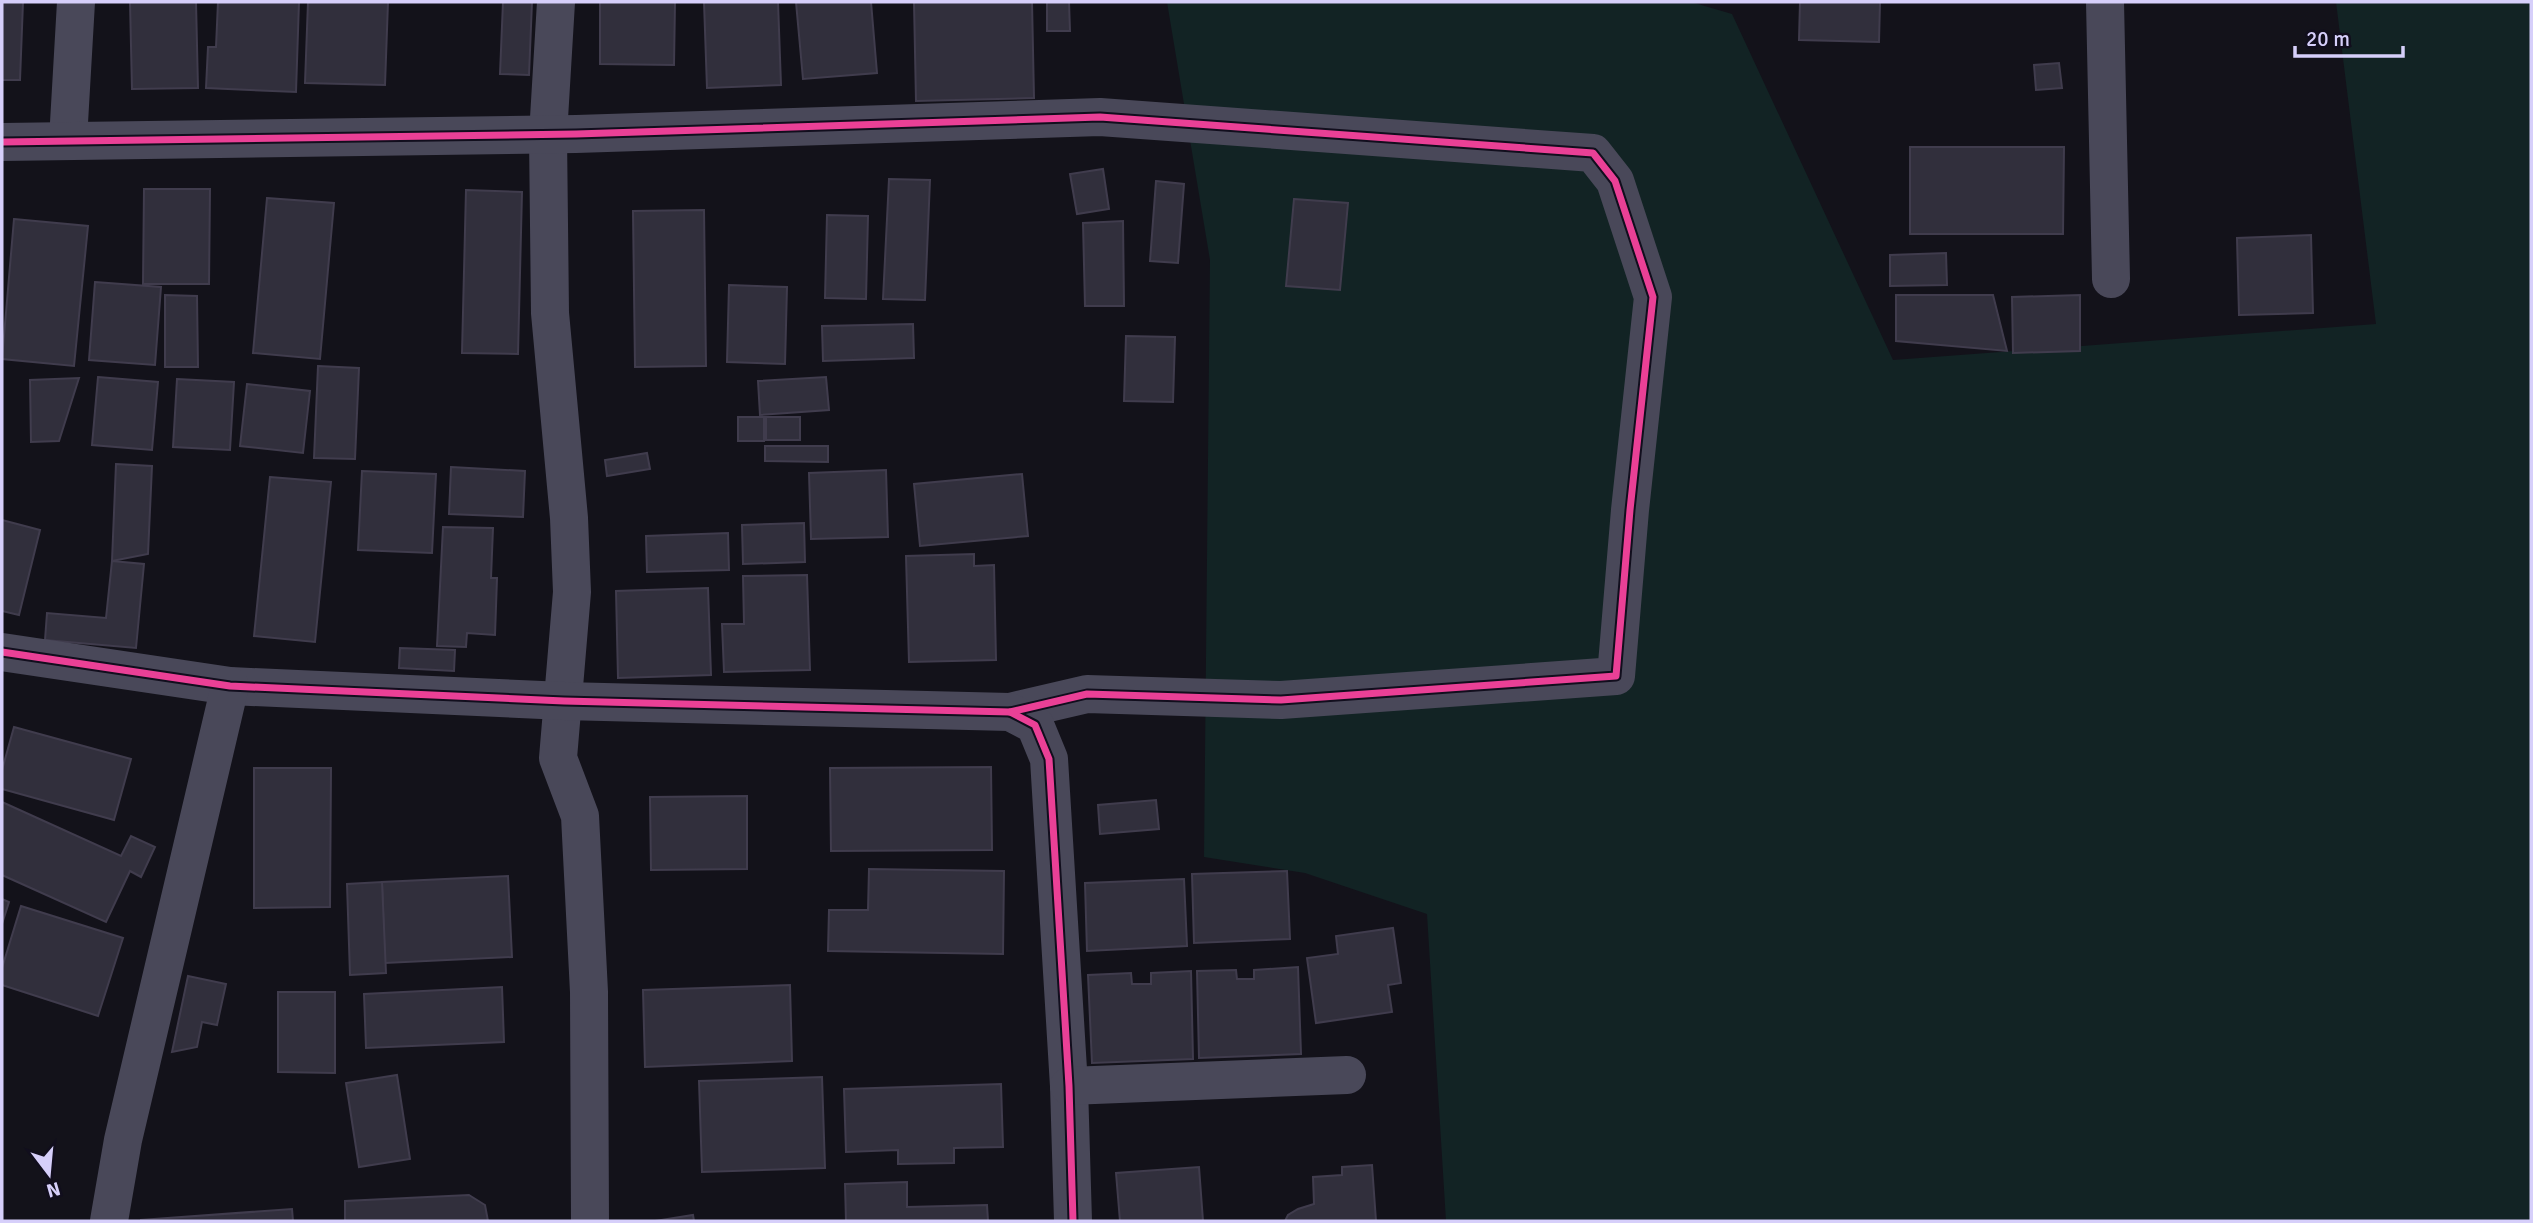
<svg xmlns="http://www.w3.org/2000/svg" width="2533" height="1223" font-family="Signika,sans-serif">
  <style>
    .green { fill: #122324 }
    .building { fill: #312f3c; stroke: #403c4d; stroke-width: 2 }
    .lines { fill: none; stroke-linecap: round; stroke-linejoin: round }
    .minor { stroke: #494859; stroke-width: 38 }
    .cycleway-casing { stroke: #110e1d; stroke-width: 11 }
    .cycleway { stroke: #ea4096; stroke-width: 7 }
  </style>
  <rect width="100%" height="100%" fill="#13121a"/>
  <polygon class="green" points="1167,2 1691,2 1732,14 1893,360 2376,324 2336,2 2531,2 2531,1221 1446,1221 1427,914 1305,873 1204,857 1210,260"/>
  <g class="building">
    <polygon points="2,2 23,2 20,80 2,80"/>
    <polygon points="130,2 196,2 198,88 132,89"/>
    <polygon points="218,2 299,2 296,92 206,88 208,47 216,47"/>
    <polygon points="308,2 388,2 385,85 305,83"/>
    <polygon points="503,2 532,2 529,75 500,74"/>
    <polygon points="600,2 675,2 674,65 600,64"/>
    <polygon points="704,2 778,2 781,85 707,88"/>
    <polygon points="796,2 871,2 877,73 803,79"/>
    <polygon points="914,2 1032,2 1034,98 916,101"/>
    <polygon points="1047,2 1069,2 1070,31 1047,31"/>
    <polygon points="1800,2 1880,2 1879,42 1799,40"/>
    <polygon points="2059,63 2062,88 2036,90 2034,65"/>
    <polygon points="1910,147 2064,147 2063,234 1910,234"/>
    <polygon points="1103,169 1109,209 1077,214 1070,174"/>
    <polygon points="889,179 930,180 925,300 883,299"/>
    <polygon points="1156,181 1184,184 1178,263 1150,261"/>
    <polygon points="144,189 210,189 209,284 143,284"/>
    <polygon points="466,190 522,192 518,354 462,353"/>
    <polygon points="267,198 334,203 320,359 253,353"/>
    <polygon points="1294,199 1348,203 1340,290 1286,286"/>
    <polygon points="704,210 706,366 635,367 633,211"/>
    <polygon points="827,215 868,216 866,299 825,298"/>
    <polygon points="14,219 88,226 74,366 2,359"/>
    <polygon points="1123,221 1124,306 1085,306 1083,223"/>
    <polygon points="2311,235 2313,313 2239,315 2237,238"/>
    <polygon points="1946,253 1947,285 1890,286 1890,255"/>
    <polygon points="95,282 161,287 155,365 89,360"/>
    <polygon points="729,285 787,287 785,364 727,362"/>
    <polygon points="165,295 197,296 198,367 165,367"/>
    <polygon points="1896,295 1993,295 2007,351 1896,341"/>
    <polygon points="2080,295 2080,351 2013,353 2012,297"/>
    <polygon points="913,324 914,358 823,361 822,326"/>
    <polygon points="1126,336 1175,337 1173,402 1124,401"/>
    <polygon points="318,366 359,368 355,459 314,458"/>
    <polygon points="98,377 158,382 152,450 92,445"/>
    <polygon points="826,377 829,410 760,415 758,381"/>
    <polygon points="79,378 59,441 31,442 30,380"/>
    <polygon points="177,379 234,382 230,450 173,447"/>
    <polygon points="247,384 310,391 303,453 240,446"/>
    <rect x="738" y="417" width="26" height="24"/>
    <rect x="766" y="417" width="34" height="23"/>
    <polygon points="765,446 828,446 828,462 765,461"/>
    <polygon points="647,453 650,469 607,476 605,460"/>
    <polygon points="116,464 152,466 148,554 112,561"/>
    <polygon points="451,467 525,471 523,517 449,514"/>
    <polygon points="886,470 888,537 811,539 809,473"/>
    <polygon points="362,471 436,474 432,553 358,550"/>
    <polygon points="1022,474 1028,536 920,546 914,484"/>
    <polygon points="270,477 331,482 315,642 254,636"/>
    <polygon points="2,520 40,530 19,615 2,611"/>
    <polygon points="804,523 805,562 743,564 742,525"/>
    <polygon points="443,527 493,528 491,578 497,578 495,635 467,633 466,647 437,646"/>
    <polygon points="728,533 729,570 647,572 646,536"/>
    <polygon points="974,554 974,566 994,565 996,660 909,662 906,556"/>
    <polygon points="112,561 144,564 136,648 45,640 47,613 106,618"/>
    <polygon points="807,575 810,670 724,672 722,624 744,624 743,576"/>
    <polygon points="708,588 711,675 618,678 616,591"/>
    <polygon points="400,648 455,650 454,671 399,668"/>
    <polygon points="14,727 131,759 114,820 2,789 2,770"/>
    <polygon points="991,767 992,850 831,851 830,768"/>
    <polygon points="254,768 331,768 330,907 254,908"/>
    <polygon points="747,796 747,869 651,870 650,797"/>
    <polygon points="1156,800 1159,829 1100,834 1098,805"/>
    <polygon points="2,802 121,856 131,836 155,847 141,877 130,871 106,922 2,875"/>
    <polygon points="869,869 1004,871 1003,954 828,951 829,910 868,910"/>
    <polygon points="1287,871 1290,939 1194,943 1192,874"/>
    <polygon points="508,876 512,957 385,963 382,882"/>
    <polygon points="1184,879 1187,946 1087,951 1085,883"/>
    <polygon points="382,882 386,973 350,975 347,884"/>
    <polygon points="2,899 9,902 2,924"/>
    <polygon points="21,906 123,938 98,1016 2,985 2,968"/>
    <polygon points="1393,928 1401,983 1388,985 1392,1012 1316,1023 1307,958 1338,954 1336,936"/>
    <polygon points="1298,967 1301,1054 1199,1058 1197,971 1236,970 1237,979 1254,979 1254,970"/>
    <polygon points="1191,971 1193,1059 1092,1063 1088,975 1131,973 1132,984 1151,984 1151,973"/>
    <polygon points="188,976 226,984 217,1025 202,1022 197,1047 172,1052"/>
    <polygon points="790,985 792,1061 645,1067 643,990"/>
    <polygon points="502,987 504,1042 366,1048 364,994"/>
    <polygon points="278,992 335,992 335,1073 278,1072"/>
    <polygon points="397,1075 410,1159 359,1167 346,1083"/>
    <polygon points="822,1077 825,1168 702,1172 699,1081"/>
    <polygon points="1001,1084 1003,1147 954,1148 954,1163 898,1164 898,1150 846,1152 844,1089"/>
    <polygon points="1372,1165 1376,1221 1285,1221 1288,1215 1298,1209 1314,1204 1313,1177 1342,1175 1342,1167"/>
    <polygon points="1199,1167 1203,1221 1120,1221 1116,1173"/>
    <polygon points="907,1182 907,1207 987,1205 988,1221 846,1221 845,1184"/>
    <polygon points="469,1195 485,1205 488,1221 345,1221 345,1201"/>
    <polygon points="292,1209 293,1221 141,1221 141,1220"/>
    <polygon points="693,1215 694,1221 655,1221"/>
  </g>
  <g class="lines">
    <g class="minor">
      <polyline points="556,2 548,135 550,313 569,518 572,592 558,758 580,816 589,992 590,1221"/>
      <polyline points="2105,2 2111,279"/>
      <polyline points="68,140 76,2"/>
      <polyline points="2,142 576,134 1100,117 1593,153 1615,181 1653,297 1630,510 1616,676 1281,700 1087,694 1010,712"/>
      <polyline points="2,652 230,686 564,701 1010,712 1035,725 1049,759 1069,1086 1073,1221"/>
      <polyline points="1069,1086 1347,1075"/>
      <polyline points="109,1221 123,1140 230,686"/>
    </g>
    <defs>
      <g id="cycleway">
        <polyline points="2,142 576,134 1100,117 1593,153 1615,181 1653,297 1630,510 1616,676 1281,700 1087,694 1010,712"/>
        <polyline points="2,652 230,686 564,701 1010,712 1035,725 1049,759 1069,1086 1073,1221"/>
      </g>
    </defs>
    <use href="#cycleway" class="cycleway-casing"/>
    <use href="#cycleway" class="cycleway"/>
  </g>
  <rect width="2533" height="1223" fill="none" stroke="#d6cffa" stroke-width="7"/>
  <g transform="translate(49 1174) rotate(164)" stroke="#110e1d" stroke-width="5" paint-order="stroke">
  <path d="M0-5L12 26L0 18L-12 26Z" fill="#d6cffa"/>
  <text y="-10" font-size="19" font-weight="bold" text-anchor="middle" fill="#d6cffa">N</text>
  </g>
  <path d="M2295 46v10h108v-10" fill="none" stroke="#d6cffa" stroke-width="3.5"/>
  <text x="2306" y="46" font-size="21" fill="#d6cffa" stroke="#110e1d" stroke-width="5" paint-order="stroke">20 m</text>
</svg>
